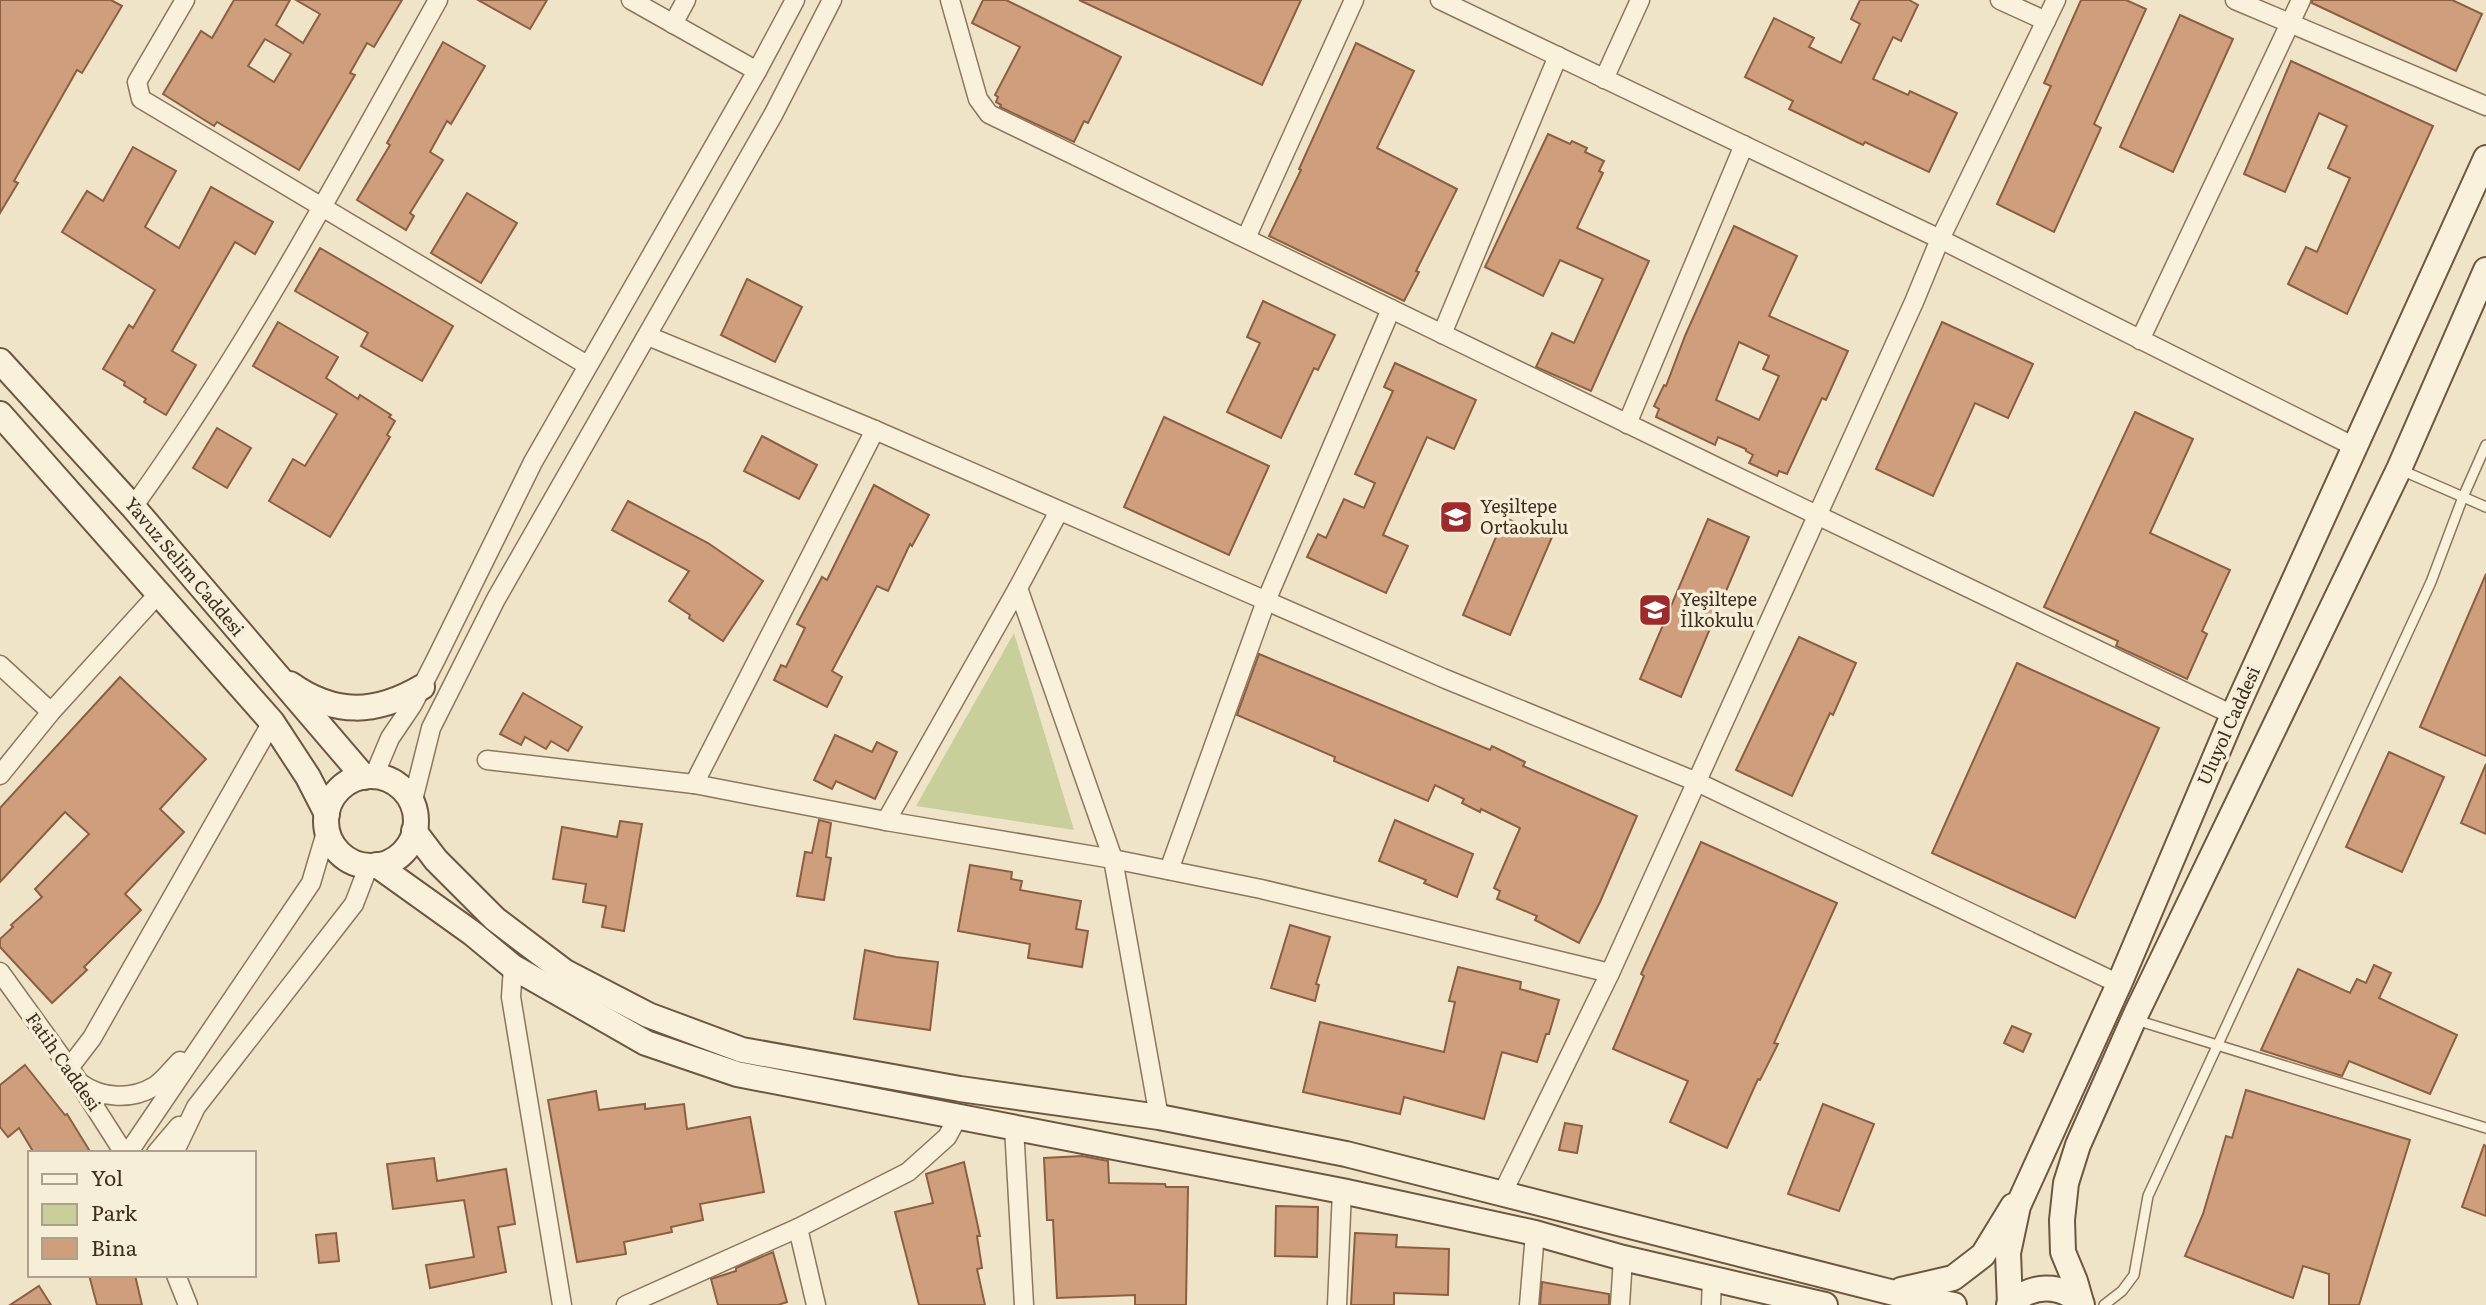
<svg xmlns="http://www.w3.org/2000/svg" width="2486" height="1305" font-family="Literata,serif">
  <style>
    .green { fill: #c9cf9b }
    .building { fill: #cf9f7d; stroke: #8d5f41; stroke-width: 2; fill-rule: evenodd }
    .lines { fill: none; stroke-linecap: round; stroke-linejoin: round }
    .lane-casing { stroke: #8d765c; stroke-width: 12 }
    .street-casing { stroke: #8d765c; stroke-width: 21 }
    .secondary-casing { stroke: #6f573f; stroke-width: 28 }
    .lane { stroke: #faf1dc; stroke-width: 9 }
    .street { stroke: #faf1dc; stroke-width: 18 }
    .secondary { stroke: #faf1dc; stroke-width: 24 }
    .labels { text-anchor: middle; stroke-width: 7; stroke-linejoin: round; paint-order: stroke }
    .poi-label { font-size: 18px; fill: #3d2e20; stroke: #f7eed8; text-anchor: start }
    .street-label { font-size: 18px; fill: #3d2e20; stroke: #f7eed8 }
  </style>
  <rect width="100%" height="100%" fill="#f0e4c8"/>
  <polygon class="green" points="1014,633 1074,830 916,806"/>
  <g class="building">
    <polygon points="0,0 111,0 122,6 82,73 77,70 14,181 18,183 0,213"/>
    <path d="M234,0H290L276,25L303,43L320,14L296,0H402L374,47L367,43L350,73L355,75L299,170L217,122L214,126L163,94L201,31L212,38ZM265,39L291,54L274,82L248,66Z"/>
    <polygon points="478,0 547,0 530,29"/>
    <polygon points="983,0 1006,0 1121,57 1088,123 1084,121 1074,142 1000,107 1001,105 996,102 998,97 995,95 1020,47 972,23"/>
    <polygon points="1079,0 1301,0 1262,85"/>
    <polygon points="1860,0 1909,0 1918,5 1901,41 1893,37 1873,79 1908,95 1910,91 1957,113 1929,172 1865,142 1863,145 1789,109 1793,101 1745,77 1774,18 1814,38 1809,47 1841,63 1860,24 1851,19"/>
    <polygon points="2081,0 2126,0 2146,9 2094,124 2101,128 2054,232 1997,204 2051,86 2044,83"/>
    <polygon points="2312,0 2452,0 2482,14 2456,71 2312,3"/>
    <polygon points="2180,15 2233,39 2173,172 2120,147"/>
    <polygon points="443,42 485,66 451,124 447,121 430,152 443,160 410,213 414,216 406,230 357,200 390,145 387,143"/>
    <polygon points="1356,43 1414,71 1377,148 1457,189 1416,271 1419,272 1404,301 1269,236 1301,170 1299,169"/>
    <polygon points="2291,61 2433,126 2347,314 2288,284 2306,247 2317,252 2350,178 2328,168 2347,126 2319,113 2285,192 2244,174"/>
    <polygon points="1548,134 1570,144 1572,141 1587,148 1585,152 1604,161 1599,171 1603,173 1577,228 1649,261 1591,391 1536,367 1552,333 1574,343 1603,279 1560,260 1543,296 1485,267"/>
    <polygon points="133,147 176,171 145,227 179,248 211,187 273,222 255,254 235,242 172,351 196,365 166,415 144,402 146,399 124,385 125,382 103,369 129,325 133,328 155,290 62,232 87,191 103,201"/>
    <polygon points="467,193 517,223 481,283 431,253"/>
    <path d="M1734,226L1797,256L1769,316L1848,351L1826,400L1822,398L1787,474L1779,471L1777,476L1749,463L1753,455L1746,451V449L1718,437L1715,445L1656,417L1659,409L1654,406L1664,385L1666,386L1685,336ZM1739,342L1769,356L1763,369L1779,376L1759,420L1716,400Z"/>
    <polygon points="320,248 453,326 422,381 361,346 368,333 295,291"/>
    <polygon points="747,279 802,307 775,362 721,335"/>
    <polygon points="1263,301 1335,335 1318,370 1314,368 1281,438 1227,412 1260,343 1247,337"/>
    <polygon points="278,322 338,357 326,378 358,399 360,395 391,415 389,417 395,421 387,435 390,437 330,537 269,501 293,459 305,466 337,414 253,366"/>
    <polygon points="1942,322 2033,364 2008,418 1975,403 1933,496 1876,469"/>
    <polygon points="1395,363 1476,400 1454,449 1427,437 1383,535 1408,546 1386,593 1307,557 1318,534 1326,538 1344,499 1364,508 1375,483 1355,474 1393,391 1384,387"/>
    <polygon points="2135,412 2193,439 2150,533 2230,570 2202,631 2207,634 2187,679 2116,646 2118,641 2044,607"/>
    <polygon points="1164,417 1269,466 1229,555 1124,507"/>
    <polygon points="217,428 251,448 227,488 193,468"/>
    <polygon points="762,436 817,465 799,499 744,471"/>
    <polygon points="874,485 929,515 912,546 910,544 888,591 877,586 832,671 842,677 827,707 774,680 781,665 786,667 805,628 797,624 822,577 827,580"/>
    <polygon points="628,501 708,543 763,581 723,641 689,618 690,615 669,601 689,571 612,530"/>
    <polygon points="1708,519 1749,537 1681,697 1640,679"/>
    <polygon points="1510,520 1552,537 1510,635 1463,615 1501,525 1507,528"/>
    <polygon points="2486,574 2486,756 2420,727"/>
    <polygon points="1799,637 1856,663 1833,715 1830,713 1792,796 1736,770"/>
    <polygon points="1259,654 1490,750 1492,746 1525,762 1523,766 1637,816 1600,902 1579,943 1535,920 1537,916 1497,899 1500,891 1494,888 1520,828 1481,809 1480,812 1462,803 1464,799 1435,785 1428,801 1334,761 1335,757 1237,715"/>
    <polygon points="2017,663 2159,728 2075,918 1932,853"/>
    <polygon points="120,677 206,759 160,809 184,832 125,894 141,910 84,967 87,970 52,1003 0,947 0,939 13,927 11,925 42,897 35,889 89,834 65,812 0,882 0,808"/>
    <polygon points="523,693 582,727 568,751 551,741 546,749 525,737 521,745 500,734"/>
    <polygon points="835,735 872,752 877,742 897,752 875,799 836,781 832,789 814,780"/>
    <polygon points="2389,752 2444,777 2402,872 2346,847"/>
    <polygon points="2486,764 2486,834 2461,823"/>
    <polygon points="819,820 831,823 826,857 831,858 824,900 797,896 805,852 812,853"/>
    <polygon points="1395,820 1473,854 1457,897 1424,883 1426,880 1379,861"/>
    <polygon points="620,821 642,824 624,931 602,927 606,906 583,902 586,884 553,879 562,827 617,837"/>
    <polygon points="1701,842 1837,903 1774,1043 1778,1044 1760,1080 1758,1079 1727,1148 1670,1122 1688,1081 1613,1049 1644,976 1641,974"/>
    <polygon points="970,865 1012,872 1011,879 1022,881 1020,890 1081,901 1076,929 1088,931 1082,967 1028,958 1030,944 958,931"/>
    <polygon points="1290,925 1330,937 1316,984 1319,985 1315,1001 1271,988"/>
    <polygon points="865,950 896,957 938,962 930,1030 854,1019"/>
    <polygon points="2374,965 2391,973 2379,998 2457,1035 2430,1094 2349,1061 2342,1076 2261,1050 2298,969 2350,993 2357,979 2366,983"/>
    <polygon points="1458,967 1521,982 1520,989 1559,1000 1549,1034 1546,1034 1537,1062 1502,1052 1484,1119 1404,1097 1400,1114 1303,1092 1320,1022 1444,1052 1455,1002 1449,1001"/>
    <polygon points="2012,1026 2031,1034 2023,1052 2004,1043"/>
    <polygon points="25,1065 65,1115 67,1114 91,1153 34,1153 19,1128 8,1137 0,1127 0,1085"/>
    <polygon points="2246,1090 2410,1140 2359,1305 2329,1305 2329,1274 2303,1266 2293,1298 2185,1256 2203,1214 2226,1136 2232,1138"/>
    <polygon points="596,1091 599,1110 645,1104 645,1109 684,1104 687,1129 750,1117 764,1192 700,1204 703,1220 671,1227 672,1232 624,1242 626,1254 577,1262 548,1100"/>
    <polygon points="1823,1104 1874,1124 1839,1211 1788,1194"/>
    <polygon points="1565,1123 1582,1126 1577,1153 1559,1150"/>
    <polygon points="2484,1145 2486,1146 2486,1216 2462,1207"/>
    <polygon points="1082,1156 1108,1161 1109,1183 1165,1184 1166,1187 1188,1187 1186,1305 1135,1305 1135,1295 1057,1298 1053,1220 1047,1220 1044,1158"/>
    <polygon points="434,1158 437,1181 506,1169 515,1224 498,1227 506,1272 430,1288 426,1265 474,1257 464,1200 393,1209 387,1164"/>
    <polygon points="964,1162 980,1236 977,1236 982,1268 977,1269 985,1305 919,1305 895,1212 933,1203 926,1174"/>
    <polygon points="1276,1206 1318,1207 1317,1257 1275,1256"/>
    <polygon points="336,1233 339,1261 319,1263 316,1235"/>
    <polygon points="1355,1233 1397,1235 1396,1247 1449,1249 1448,1295 1394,1293 1394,1305 1351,1305"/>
    <polygon points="773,1252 787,1302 778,1305 718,1305 711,1279 736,1271 736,1268"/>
    <polygon points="89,1275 135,1275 142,1305 97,1305"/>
    <polygon points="1542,1282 1609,1294 1609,1305 1540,1305"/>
    <polygon points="39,1286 51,1305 10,1305"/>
  </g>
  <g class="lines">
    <defs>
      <g id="lane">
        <polyline points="2401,470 2486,507"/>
        <polyline points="2136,1020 2486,1128"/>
        <polyline points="2104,1305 2122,1291 2134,1275 2148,1196 2431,582 2463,497 2486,445"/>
      </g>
      <g id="street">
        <polyline points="185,0 137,82 141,99 587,365"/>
        <polyline points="631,0 757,71"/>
        <polyline points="950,0 978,99 989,114 1719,468 2233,715"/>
        <polyline points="1440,0 1940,239 2355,447"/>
        <polyline points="2000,0 2046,21"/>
        <polyline points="2235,0 2486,106"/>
        <polyline points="673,24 686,0"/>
        <polyline points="1604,79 1640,0"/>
        <polyline points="1246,238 1354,0"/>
        <polyline points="1442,334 1558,56"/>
        <polyline points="648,336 875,430 1443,678 1697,782 2119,984"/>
        <polyline points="2140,340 2301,0"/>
        <polyline points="1627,424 1744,145"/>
        <path d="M133,507C248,347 342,172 438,0"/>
        <polyline points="1018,588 1113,859 1159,1117"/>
        <polyline points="0,665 51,712"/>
        <polyline points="487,760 694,784 886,821 1113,859 1261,889 1610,973"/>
        <polyline points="0,775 51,712 159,593"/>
        <polyline points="374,776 390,738 413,704 436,659 533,462 757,71 795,0"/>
        <polyline points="694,784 875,430"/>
        <polyline points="412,804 431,728 496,599 773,115 832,0"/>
        <polyline points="886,821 1018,588 1059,511"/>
        <polyline points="1169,870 1266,601 1391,309"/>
        <polyline points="513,967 511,997 562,1305"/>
        <polyline points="0,972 73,1073 124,1153"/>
        <polyline points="69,1068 92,1038 272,722"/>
        <path d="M80,1083C102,1099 132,1100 155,1086C164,1080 172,1069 180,1061"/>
        <polyline points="1014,1127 1024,1305"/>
        <polyline points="128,1153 311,883 327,829"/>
        <polyline points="156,1153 179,1126"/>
        <polyline points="174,1153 196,1107 354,904 369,865"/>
        <polyline points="1502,1194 1610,973 1914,302 1940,239 2056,0"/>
        <polyline points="798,1228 816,1305"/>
        <polyline points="176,1275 188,1305"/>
        <polyline points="626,1305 798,1228 908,1172 947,1137 958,1117"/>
        <polyline points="1337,1305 1342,1191"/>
        <polyline points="1529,1305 1535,1233"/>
        <polyline points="1620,1305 1623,1258"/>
        <polyline points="1711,1305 1712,1278"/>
      </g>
      <g id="secondary">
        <polyline points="0,361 133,507 364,777"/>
        <polyline points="0,414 272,722 308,777 327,814"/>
        <path d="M290,684C335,716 376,714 422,687"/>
        <circle cx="371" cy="821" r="45"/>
        <polyline points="414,831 436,860 495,919 565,972 648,1015 742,1050 960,1089 1159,1117 1346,1154 1898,1294 1954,1305"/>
        <polyline points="377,865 472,933 513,967 646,1043 737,1074 1342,1191 1535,1233 1623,1258 1825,1305"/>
        <polyline points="1901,1290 1953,1278 1983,1255 2013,1206"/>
        <polyline points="2081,1302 2075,1281 2063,1252 2062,1220 2066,1183 2078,1145 2136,1014 2399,469 2486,270"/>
        <polyline points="2010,1304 2008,1253 2018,1206 2119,984 2233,715 2486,158"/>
        <path d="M2009,1305C2031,1284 2061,1282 2082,1305"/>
      </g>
    </defs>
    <use href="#lane" class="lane-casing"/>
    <use href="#street" class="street-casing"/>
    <use href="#secondary" class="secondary-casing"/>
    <use href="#lane" class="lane"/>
    <use href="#street" class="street"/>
    <use href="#secondary" class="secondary"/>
  </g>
  <defs>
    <symbol id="school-square" viewBox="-11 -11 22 22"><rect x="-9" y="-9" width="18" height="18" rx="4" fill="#9e2a2b" stroke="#f7eed8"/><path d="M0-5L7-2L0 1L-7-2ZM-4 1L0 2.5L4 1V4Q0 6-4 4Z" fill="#fff"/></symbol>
  </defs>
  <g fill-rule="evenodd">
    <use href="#school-square" x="1437" y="498" width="38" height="38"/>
    <use href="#school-square" x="1636" y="591" width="38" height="38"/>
  </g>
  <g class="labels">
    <g class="poi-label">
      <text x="1480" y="513">Yeşiltepe<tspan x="1480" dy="21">Ortaokulu</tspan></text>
      <text x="1680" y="606">Yeşiltepe<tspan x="1680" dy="21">İlkokulu</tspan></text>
    </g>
    <g class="street-label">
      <text transform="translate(184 567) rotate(50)" y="6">Yavuz Selim Caddesi</text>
      <text transform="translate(2229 726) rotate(-66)" y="6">Uluyol Caddesi</text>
      <text transform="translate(63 1062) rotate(55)" y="6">Fatih Caddesi</text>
    </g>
  </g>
  <rect x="28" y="1151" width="228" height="126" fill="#f7eed8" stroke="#ada18e" stroke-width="2"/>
  <rect x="42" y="1174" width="35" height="10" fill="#faf1dc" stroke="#ada18e" stroke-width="2"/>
  <text x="91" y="1186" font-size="21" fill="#3d2e20">Yol</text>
  <rect x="42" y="1204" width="35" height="21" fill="#c9cf9b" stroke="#ada18e" stroke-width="2"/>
  <text x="91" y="1221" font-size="21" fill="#3d2e20">Park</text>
  <rect x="42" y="1238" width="35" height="21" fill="#cf9f7d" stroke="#ada18e" stroke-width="2"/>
  <text x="91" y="1256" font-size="21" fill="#3d2e20">Bina</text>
</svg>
